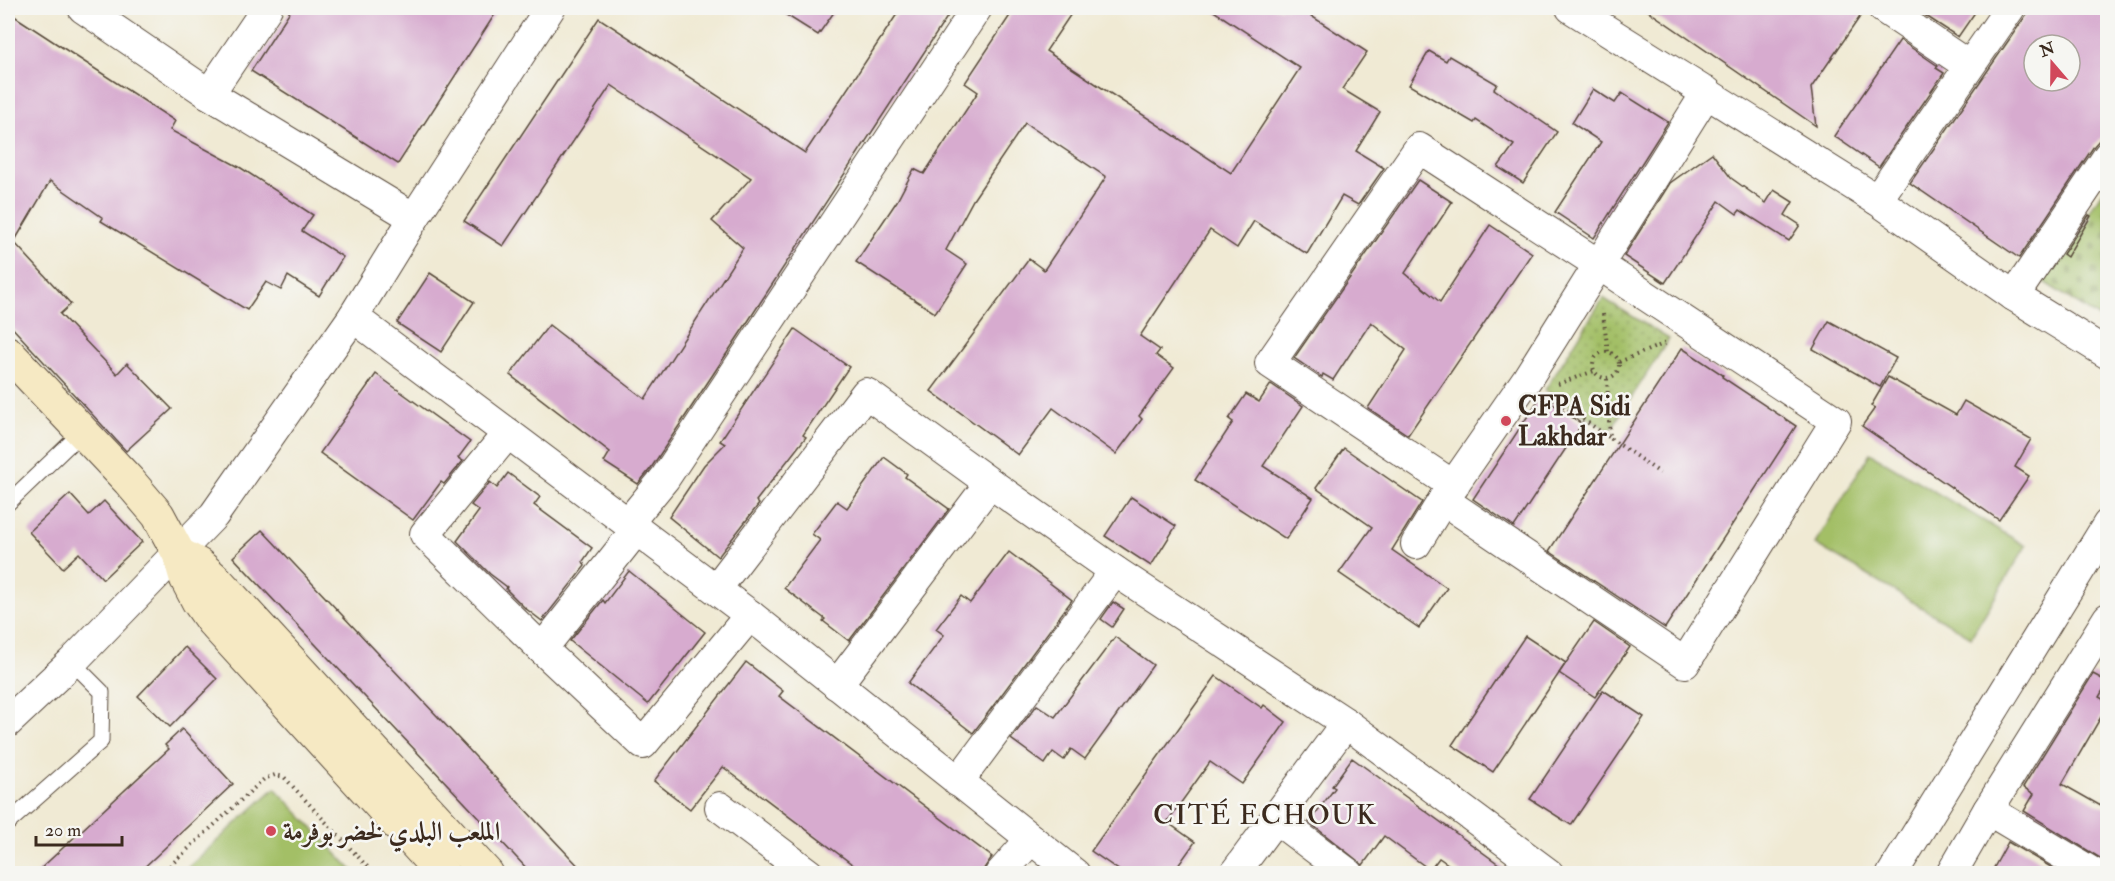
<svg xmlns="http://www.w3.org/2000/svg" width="2115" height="881" font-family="'IM FELL Double Pica',Amiri,serif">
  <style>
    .grass { fill: #a3bf66; stroke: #6f7442; stroke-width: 1.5 }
    .cemetery { fill: url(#cemetery-stones); stroke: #6f7442; stroke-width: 1.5 }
    .garden { fill: url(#garden-dots); stroke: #6f7442; stroke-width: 1.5 }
    .building { fill: #d7abcf; fill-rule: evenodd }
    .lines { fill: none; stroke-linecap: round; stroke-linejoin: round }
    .service-casing { stroke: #564739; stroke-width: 17 }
    .minor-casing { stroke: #564739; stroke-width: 32 }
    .secondary-casing { stroke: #564739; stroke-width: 35 }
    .path { stroke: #564739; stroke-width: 4; stroke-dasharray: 1.5 4.5; stroke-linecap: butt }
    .service { stroke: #fff; stroke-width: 15 }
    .minor { stroke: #fff; stroke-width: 30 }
    .secondary { stroke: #f6e9c3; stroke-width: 33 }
    .poi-dot { fill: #d1495b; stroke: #f6f6f2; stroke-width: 2 }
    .labels { text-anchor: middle; stroke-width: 5; stroke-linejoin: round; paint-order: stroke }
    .poi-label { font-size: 26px; font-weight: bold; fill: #3b2a1e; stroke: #f6f6f2; text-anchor: start }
    .quarter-label { font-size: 28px; letter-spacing: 1.5px; fill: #3b2a1e; stroke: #f6f6f2 }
  </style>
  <defs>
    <pattern id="cemetery-stones" width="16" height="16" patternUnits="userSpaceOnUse" patternTransform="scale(1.5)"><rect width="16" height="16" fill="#a3bf66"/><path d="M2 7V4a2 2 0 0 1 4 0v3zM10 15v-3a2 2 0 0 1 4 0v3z" fill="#869b53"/></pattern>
    <pattern id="garden-dots" width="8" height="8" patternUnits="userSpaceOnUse" patternTransform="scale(1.5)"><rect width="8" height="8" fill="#a3bf66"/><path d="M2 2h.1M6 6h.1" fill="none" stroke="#869b53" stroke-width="1.8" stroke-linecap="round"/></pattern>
  </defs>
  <rect width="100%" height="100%" fill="#f6f6f2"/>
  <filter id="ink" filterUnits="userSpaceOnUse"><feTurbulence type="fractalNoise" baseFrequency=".0167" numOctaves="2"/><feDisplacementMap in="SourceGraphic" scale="12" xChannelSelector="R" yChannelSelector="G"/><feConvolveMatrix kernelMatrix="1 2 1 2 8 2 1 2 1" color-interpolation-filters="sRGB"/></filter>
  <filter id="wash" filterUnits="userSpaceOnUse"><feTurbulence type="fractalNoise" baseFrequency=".008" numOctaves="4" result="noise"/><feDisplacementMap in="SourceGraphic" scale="24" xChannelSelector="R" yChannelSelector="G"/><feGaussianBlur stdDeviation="1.35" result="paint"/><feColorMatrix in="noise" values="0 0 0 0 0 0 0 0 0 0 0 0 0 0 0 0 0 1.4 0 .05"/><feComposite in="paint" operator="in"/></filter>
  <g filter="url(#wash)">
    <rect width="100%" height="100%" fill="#f0ead4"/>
    <g class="grass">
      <polygon points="1870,453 2026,546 1971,637 1815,544"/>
      <polygon points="275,788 355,873 182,873"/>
    </g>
    <polygon class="cemetery" points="2107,184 2107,323 2044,282"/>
    <polygon class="garden" points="1603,298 1669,339 1610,431 1545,390"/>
    <g id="blocks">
      <g class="building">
        <polygon points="292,8 499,8 398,164 251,71"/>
        <polygon points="775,8 837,8 818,35"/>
        <polygon points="901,8 953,8 743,329 651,468 638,484 604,462 610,452 510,375 549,325 645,399 743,248 712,221 751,178 611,85 503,246 464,221 599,18 805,153"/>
        <polygon points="1015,8 1075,8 1046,51 1231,173 1300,68 1209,8 1299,8 1367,52 1342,89 1380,112 1356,151 1384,168 1358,205 1342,196 1307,254 1254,221 1237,248 1210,230 1140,336 1160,350 1156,355 1174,368 1139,416 1142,419 1116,454 1053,408 1018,455 931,391 1029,259 1044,270 1106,177 1025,123 973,200 946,250 967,264 935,313 856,262 897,201 914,169 924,174 978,92 965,83"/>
        <polygon points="1644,8 1866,8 1811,88 1816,126"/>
        <polygon points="1923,8 1978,8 1958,37 1920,12"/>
        <path d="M2031,8H2108V130L2094,146L2019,258L1910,183ZM2034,45H2070V81H2034Z"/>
        <polygon points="8,12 175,121 170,130 241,168 313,215 302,231 343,257 319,296 288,276 281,290 266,282 247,310 101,221 103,218 50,181 14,242 71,304 60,314 117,374 127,363 172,409 126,451 8,323"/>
        <polygon points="1900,40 1938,66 1936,68 1944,73 1879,167 1834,136"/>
        <polygon points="1429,51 1446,61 1449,56 1497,84 1494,89 1557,132 1523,183 1498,167 1514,145 1476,120 1474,123 1409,85"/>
        <polygon points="1593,89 1615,103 1622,93 1668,122 1594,238 1555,212 1601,142 1572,123"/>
        <polygon points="1712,153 1731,178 1766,203 1774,190 1793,202 1785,215 1800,225 1789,241 1740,210 1737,214 1719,201 1665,283 1624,256 1670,183"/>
        <polygon points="1418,180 1452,202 1405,273 1440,302 1490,225 1532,253 1408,435 1368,408 1406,350 1371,322 1333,380 1323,374 1322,377 1294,358"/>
        <polygon points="2089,215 2091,216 2067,257 2063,254"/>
        <polygon points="430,273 474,302 441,352 397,323"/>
        <polygon points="1829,321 1896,358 1880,387 1813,349"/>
        <polygon points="795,329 849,367 803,435 806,437 756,501 759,504 718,557 669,517 704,465 725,444 720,441"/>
        <polygon points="1682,348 1723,375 1722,377 1796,426 1665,628 1549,551"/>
        <polygon points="376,374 470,442 458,458 463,461 444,484 441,482 413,520 320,453"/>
        <polygon points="1888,377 1956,415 1964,401 2031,439 2015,467 2029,476 1999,520 1862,426 1875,408 1871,406"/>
        <polygon points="1271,384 1303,406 1263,466 1313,498 1286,539 1195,480 1233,422 1229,419 1246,394 1259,402"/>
        <polygon points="1541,396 1582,424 1514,527 1473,499"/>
        <polygon points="1344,448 1422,502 1392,550 1447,588 1419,628 1339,573 1372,527 1316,488"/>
        <polygon points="884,457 907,474 905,477 949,509 849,641 823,621 825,619 784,588 820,540 812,534 837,501 847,508"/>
        <polygon points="508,473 540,497 534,505 592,548 583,561 585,566 542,621 525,608 506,589 507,587 490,574 457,541 479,511 471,505 490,482 497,488"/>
        <polygon points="70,494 89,515 104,501 142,542 103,579 79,553 63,568 29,532"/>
        <polygon points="1131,497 1176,526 1151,566 1105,536"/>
        <polygon points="262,530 585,873 531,873 233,557"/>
        <polygon points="1009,552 1072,600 973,733 908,683 944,635 936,629 961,596 970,603"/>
        <polygon points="629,571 705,632 648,704 570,641 603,600 605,603"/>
        <polygon points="1113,602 1124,609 1112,627 1101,619"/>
        <polygon points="1594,622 1630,647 1595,697 1559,673"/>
        <polygon points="1525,636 1566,663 1493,772 1452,745"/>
        <polygon points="1115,637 1153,665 1085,759 1071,749 1064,760 1053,752 1045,764 1011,739 1037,705 1055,717"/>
        <polygon points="185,647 217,679 170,727 138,696"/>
        <polygon points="746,662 783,691 779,696 992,857 981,873 864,873 723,767 690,809 654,781"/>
        <polygon points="2093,674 2108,682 2099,697 2108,702 2108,705 2062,784 2108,810 2108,863 2024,811 2034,794 2023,787"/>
        <polygon points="1216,676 1262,708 1264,705 1286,722 1242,784 1210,762 1167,822 1195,842 1173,873 1123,873 1091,851"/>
        <polygon points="1603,690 1644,717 1571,825 1530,799"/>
        <polygon points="182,729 233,784 138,873 36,873 169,749 165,745"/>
        <polygon points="1352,758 1511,873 1461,873 1439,858 1430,870 1384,836 1363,865 1309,822 1335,788 1332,786"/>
        <polygon points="2008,842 2061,873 1991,873"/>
      </g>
    </g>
  </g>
  <g filter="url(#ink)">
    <use href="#blocks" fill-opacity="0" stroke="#564739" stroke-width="1.5"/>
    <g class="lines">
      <defs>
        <g id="service">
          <polyline points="8,503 82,432"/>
          <polyline points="8,823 101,741 102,692 72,662"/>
        </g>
        <g id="minor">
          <polyline points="83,8 209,94 414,218"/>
          <polyline points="1571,8 1877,200 2014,296 2108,354"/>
          <polyline points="1883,8 1969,66"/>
          <polyline points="209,94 267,8"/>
          <polyline points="1877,200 2010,8"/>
          <polyline points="2014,296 2108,156"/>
          <polyline points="353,317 750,615 1075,874"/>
          <polyline points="508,433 425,534 542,649"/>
          <polyline points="1443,500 1685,663 1836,421 1598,264 1419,148 1270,363 1454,486"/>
          <polyline points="628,523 665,478 977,8"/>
          <polyline points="637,529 542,649 643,744 750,615"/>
          <polyline points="1416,544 1443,500 1527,379 1707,92"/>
          <polyline points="716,589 866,393 990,483 1115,571 1346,723 1549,874"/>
          <polyline points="837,685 990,483"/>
          <polyline points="8,722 72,662 214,515 353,317 414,218 550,8"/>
          <polyline points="958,782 1115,571"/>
          <polyline points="720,807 809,874"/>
          <polyline points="1988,810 2095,874"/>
          <polyline points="1276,819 1349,874"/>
          <polyline points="1000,874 1031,839"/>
          <polyline points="1234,874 1346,723"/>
          <polyline points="1892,874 2108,524"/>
          <polyline points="1951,874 1988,810 2108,618"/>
        </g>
        <g id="secondary">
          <polyline points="8,353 129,481 158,515 179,554 186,578 198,601 212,621 443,874"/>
          <polyline points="179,554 199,565 217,581 487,874"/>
        </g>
      </defs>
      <use href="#service" class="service-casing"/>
      <use href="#minor" class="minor-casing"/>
      <use href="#secondary" class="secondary-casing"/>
      <g class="path">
        <polyline points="1603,314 1608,352"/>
        <circle cx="1606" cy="365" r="13"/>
        <polyline points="1619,362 1666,343"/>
        <polyline points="1607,379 1610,438 1660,473"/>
        <polyline points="1558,384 1594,371"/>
        <polyline points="1548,396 1609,437"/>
        <polyline points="161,874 264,779 275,775 284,777 374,874"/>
      </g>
      <use href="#service" class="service"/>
      <use href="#minor" class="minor"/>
      <use href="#secondary" class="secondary"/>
    </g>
  </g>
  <g class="poi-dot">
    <circle cx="1506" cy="421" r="6"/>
    <circle cx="271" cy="831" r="6"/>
  </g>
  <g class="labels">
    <g class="poi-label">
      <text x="1518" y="415">CFPA Sidi<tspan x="1518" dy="30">Lakhdar</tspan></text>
      <text x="283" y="840">الملعب البلدي لخضر بوفرمة</text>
    </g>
    <g class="quarter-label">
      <text x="1265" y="824">CITÉ ECHOUK</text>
    </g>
  </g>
  <rect width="2115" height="881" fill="none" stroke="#f6f6f2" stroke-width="30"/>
  <g transform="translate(2052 63) rotate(340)"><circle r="28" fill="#f6f6f2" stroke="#aba49d" stroke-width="1.5"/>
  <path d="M0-4.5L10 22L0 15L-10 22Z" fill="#d1495b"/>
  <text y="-9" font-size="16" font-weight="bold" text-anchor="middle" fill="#3b2a1e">N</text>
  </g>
  <path d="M36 836v9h86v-9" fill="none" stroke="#3b2a1e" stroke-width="3"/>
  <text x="45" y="836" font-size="18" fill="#3b2a1e" stroke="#f6f6f2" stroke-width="4.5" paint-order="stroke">20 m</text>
</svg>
